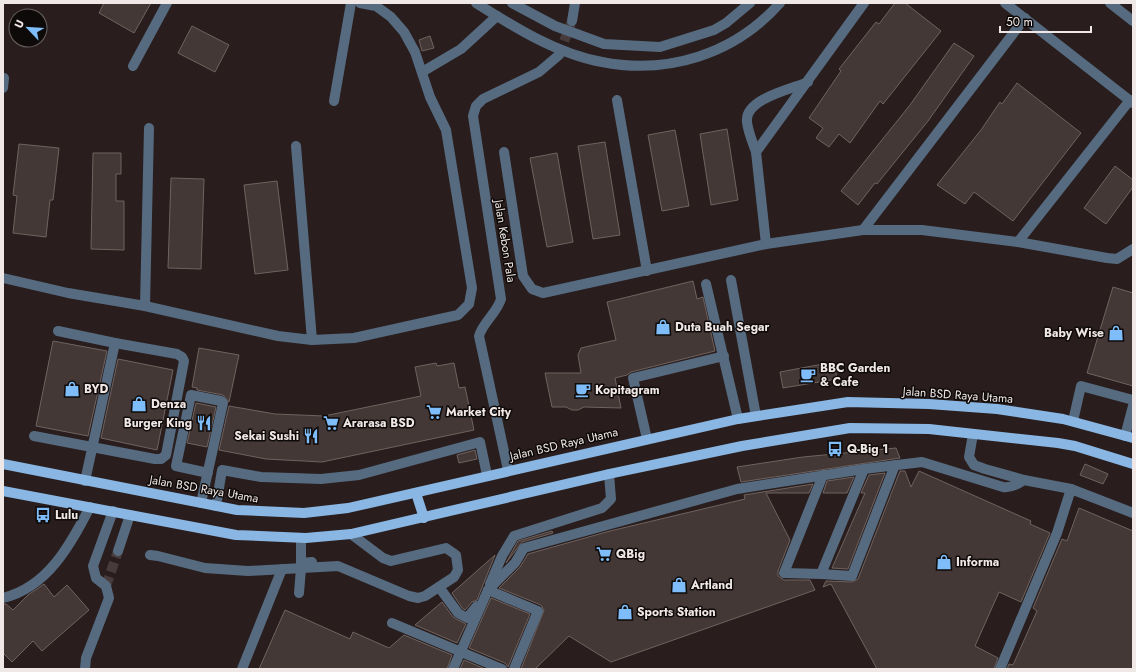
<svg xmlns="http://www.w3.org/2000/svg" width="1136" height="672" font-family="Jost,sans-serif">
  <style>
    .building { fill: #443836; stroke: #6f6360 }
    .lines { fill: none; stroke-linecap: round; stroke-linejoin: round }
    .minor-tunnel { stroke: #473c3b; stroke-width: 10; stroke-dasharray: 10 5; stroke-linecap: butt }
    .minor { stroke: #566b80; stroke-width: 10 }
    .major { stroke: #89b6e2; stroke-width: 10 }
    .labels { text-anchor: middle; stroke-width: 3; stroke-linejoin: round; paint-order: stroke }
    .street-label { font-size: 12px; fill: #f0e8e7; stroke: #0e0a09 }
    .poi-label { font-size: 12px; font-weight: bold; fill: #f0e8e7; stroke: #0e0a09; text-anchor: start }
  </style>
  <rect width="100%" height="100%" fill="#291e1d"/>
  <g class="building">
    <polygon points="104,3 151,3 134,33 99,13"/>
    <polygon points="895,3 905,3 941,31 883,104 880,101 850,143 839,134 829,147 816,138 823,128 809,118 841,71 839,69 876,22 879,24"/>
    <polygon points="192,26 229,45 215,72 178,53"/>
    <polygon points="430,36 434,48 422,51 419,40"/>
    <polygon points="954,43 974,56 928,121 877,184 875,183 858,205 841,191 910,105"/>
    <polygon points="1017,83 1081,133 1013,221 974,192 965,204 937,185 981,130 1000,102 1002,104"/>
    <polygon points="727,129 738,200 711,205 700,134"/>
    <polygon points="675,130 689,206 662,211 648,135"/>
    <polygon points="605,142 620,235 593,239 578,146"/>
    <polygon points="19,144 59,148 53,200 50,200 46,237 13,233 17,196 13,195"/>
    <polygon points="93,153 121,153 121,174 116,174 116,201 124,201 124,250 91,249"/>
    <polygon points="557,153 573,242 547,247 530,158"/>
    <polygon points="1115,166 1133,180 1133,187 1106,224 1084,208"/>
    <polygon points="171,178 204,179 201,269 168,268"/>
    <polygon points="277,181 288,270 255,274 244,185"/>
    <polygon points="693,281 697,299 703,297 715,351 631,372 627,375 615,378 621,408 584,407 578,410 572,410 566,407 552,407 545,373 581,373 578,355 581,348 616,340 607,302"/>
    <polygon points="1113,287 1133,293 1133,386 1087,373"/>
    <polygon points="53,341 107,351 88,436 36,426"/>
    <polygon points="199,348 239,355 229,402 223,395 197,390 197,388 192,387"/>
    <polygon points="118,359 173,370 157,450 101,438"/>
    <polygon points="834,362 837,379 783,388 780,372"/>
    <polygon points="436,363 437,366 454,363 459,388 465,387 474,430 322,462 266,459 219,450 229,406 275,414 324,416 421,396 415,367"/>
    <polygon points="196,403 216,407 207,447 187,443"/>
    <polygon points="896,448 900,458 741,482 737,467 803,457"/>
    <polygon points="475,450 477,459 459,463 457,455"/>
    <polygon points="1085,464 1108,474 1103,484 1080,475"/>
    <polygon points="900,471 905,471 911,487 919,471 1031,521 1030,524 1050,533 1021,602 999,592 975,646 998,658 994,669 877,669 831,584 823,587 826,581 852,582 858,579"/>
    <polygon points="885,473 848,569 832,568 865,493 861,493 869,475"/>
    <polygon points="854,477 847,493 823,493 827,481"/>
    <polygon points="813,484 809,493 766,493 790,540 778,571 778,576 784,580 810,580 815,590 611,662 569,636 535,669 521,669 544,610 541,605 499,588 520,567 528,554 610,531 745,499 744,495"/>
    <polygon points="1079,508 1133,531 1133,669 1007,669 1009,664 1013,665 1037,611 1033,608 1062,539 1067,541"/>
    <polygon points="552,531 553,533 522,542 506,563 518,541"/>
    <polygon points="495,555 477,600 472,602 465,610 462,608 452,593"/>
    <polygon points="44,584 54,597 67,585 89,610 42,651 33,641 12,662 3,653 3,604 6,604 13,610 28,595"/>
    <polygon points="491,598 530,614 508,667 505,663 469,648"/>
    <polygon points="442,602 453,617 466,624 457,643 415,625"/>
    <polygon points="285,610 350,639 353,632 389,648 404,635 452,655 447,669 259,669"/>
    <polygon points="464,660 485,669 460,669"/>
  </g>
  <g class="lines">
    <g class="minor-tunnel">
      <polyline points="559,55 571,23"/>
      <polyline points="106,586 118,551"/>
    </g>
    <g class="minor">
      <path d="M476,3C514,27 557,54 602,62C668,75 735,54 780,3"/>
      <polyline points="512,3 555,26 604,44 660,47 714,30 726,23 750,3"/>
      <polyline points="1005,3 1133,103"/>
      <polyline points="1110,3 1133,21"/>
      <polyline points="572,21 575,3"/>
      <polyline points="133,66 167,3"/>
      <polyline points="422,72 461,49 497,16"/>
      <polyline points="3,88 4,78"/>
      <polyline points="617,100 647,271"/>
      <polyline points="334,101 351,3"/>
      <polyline points="296,146 312,340"/>
      <polyline points="504,152 523,276 532,289 543,293 766,244 756,152 864,3"/>
      <path d="M756,152C753,143 748,132 747,122C744,99 791,89 808,82"/>
      <polyline points="863,230 1025,18"/>
      <polyline points="1018,242 1130,100"/>
      <polyline points="766,244 863,230 922,230 1018,242 1107,258 1117,259 1133,249"/>
      <polyline points="3,278 68,293 145,306 278,336 312,340 354,338 458,315 469,304 472,288 446,130 430,97 415,52 404,32 391,17 376,6 360,3"/>
      <polyline points="731,280 756,416"/>
      <polyline points="706,284 738,419"/>
      <polyline points="145,306 149,128"/>
      <polyline points="58,331 115,343 85,481"/>
      <polyline points="1073,421 1081,386 1133,400"/>
      <polyline points="973,434 969,457 974,465 985,469 1024,480 1071,489 1133,513"/>
      <polyline points="34,436 155,459 161,459 166,455 184,361 182,357 177,354 115,343"/>
      <polyline points="1125,436 1133,406"/>
      <polyline points="647,439 633,378 724,356"/>
      <path d="M508,470L479,336C483,322 497,313 501,299L473,116L476,106L483,99L539,72L559,55"/>
      <polyline points="823,475 784,573 821,574 864,469"/>
      <polyline points="201,503 223,403 221,401 191,395 176,466 208,473"/>
      <polyline points="216,506 222,470 261,477 321,479 359,475 480,442 487,475"/>
      <polyline points="301,538 301,563 312,562"/>
      <polyline points="118,551 130,515"/>
      <polyline points="150,555 158,556 205,568 248,571 338,566 409,596 418,598 425,596 454,577 458,570 456,555 446,548 391,561 383,558 351,534"/>
      <polyline points="821,574 852,576 895,465"/>
      <polyline points="490,584 502,556 514,536 602,508 611,499 609,474"/>
      <polyline points="439,587 458,613 467,618 477,606"/>
      <polyline points="488,590 538,611 514,669"/>
      <polyline points="299,593 301,568"/>
      <path d="M3,598C48,587 70,545 90,507"/>
      <polyline points="392,623 502,669"/>
      <polyline points="85,669 86,658 109,598 106,586 96,578 93,566 113,511"/>
      <polyline points="242,669 282,569"/>
      <path d="M453,669L488,590L515,563L524,548L737,489L864,469L922,462L1003,487C1011,488 1017,485 1024,480"/>
      <polyline points="1000,669 1057,533 1071,489"/>
    </g>
    <g class="major">
      <polyline points="3,464 237,510 304,513 348,508 738,419 848,402 929,404 997,409 1063,419 1133,438"/>
      <polyline points="3,491 236,535 306,538 351,534 609,474 742,446 850,428 929,429 1058,443 1075,446 1133,464"/>
      <polyline points="416,493 424,518"/>
    </g>
  </g>
  <defs>
    <symbol id="shop-bare" viewBox="-9 -9 18 18"><path d="M-5-2.5h2.3a2.7 3.5 0 0 1 5.4 0H5L5.5 6h-11ZM-1.5-2.5h3a1.5 2.3 0 0 0-3 0Z" fill="#7ebdf9" stroke="#0e0a09" stroke-width="2.5" paint-order="stroke"/></symbol>
    <symbol id="cafe-bare" viewBox="-9 -9 18 18"><path d="M-5.5-4.5H6V0H3Q3 3.5 0 3.5H-2.5Q-5.5 3.5-5.5 0ZM3-3.2v2h1.7v-2ZM-6 4.5H4V6H-6Z" fill="#7ebdf9" stroke="#0e0a09" stroke-width="2.5" paint-order="stroke"/></symbol>
    <symbol id="supermarket-bare" viewBox="-9 -9 18 18"><path d="M-6-5.5h2.5l.6 2H6L4.5 2H-2.5L-4.4-4H-6ZM-1.5 3.2a1.3 1.3 0 1 0 .1 0ZM3 3.2a1.3 1.3 0 1 0 .1 0Z" fill="#7ebdf9" stroke="#0e0a09" stroke-width="2.5" paint-order="stroke"/></symbol>
    <symbol id="restaurant-bare" viewBox="-9 -9 18 18"><path d="M-5-6h1v4h1v-4h1v4h1v-4h1v5L-1.5 .5V6h-2V.5L-5-1ZM5-6V6H3V1.5H1.5Q1.5-4 5-6Z" fill="#7ebdf9" stroke="#0e0a09" stroke-width="2.5" paint-order="stroke"/></symbol>
    <symbol id="bus-bare" viewBox="-9 -9 18 18"><path d="M-5-6H5V4H4V6H2V4H-2V6H-4V4H-5ZM-3.5-4V0h7V-4ZM-3.5 1.2v1.5H-2V1.2ZM2 1.2v1.5H3.5V1.2Z" fill="#7ebdf9" stroke="#0e0a09" stroke-width="2.5" paint-order="stroke"/></symbol>
  </defs>
  <g fill-rule="evenodd">
    <use href="#shop-bare" x="652" y="316" width="22" height="22"/>
    <use href="#shop-bare" x="1105" y="322" width="22" height="22"/>
    <use href="#cafe-bare" x="797" y="364" width="22" height="22"/>
    <use href="#shop-bare" x="61" y="378" width="22" height="22"/>
    <use href="#cafe-bare" x="572" y="379" width="22" height="22"/>
    <use href="#shop-bare" x="128" y="393" width="22" height="22"/>
    <use href="#supermarket-bare" x="423" y="401" width="22" height="22"/>
    <use href="#restaurant-bare" x="193" y="412" width="22" height="22"/>
    <use href="#supermarket-bare" x="320" y="412" width="22" height="22"/>
    <use href="#restaurant-bare" x="300" y="425" width="22" height="22"/>
    <use href="#bus-bare" x="824" y="438" width="22" height="22"/>
    <use href="#bus-bare" x="32" y="504" width="22" height="22"/>
    <use href="#supermarket-bare" x="593" y="543" width="22" height="22"/>
    <use href="#shop-bare" x="933" y="551" width="22" height="22"/>
    <use href="#shop-bare" x="668" y="574" width="22" height="22"/>
    <use href="#shop-bare" x="614" y="601" width="22" height="22"/>
  </g>
  <g class="labels">
    <g class="street-label">
      <text transform="translate(505 241) rotate(81)" y="4">Jalan Kebon Pala</text>
      <text transform="translate(958 395) rotate(4)" y="4">Jalan BSD Raya Utama</text>
      <text transform="translate(564 444) rotate(-13)" y="4">Jalan BSD Raya Utama</text>
      <text transform="translate(204 489) rotate(10)" y="4">Jalan BSD Raya Utama</text>
    </g>
    <g class="poi-label">
      <text x="675" y="331">Duta Buah Segar</text>
      <text x="1104" y="337" text-anchor="end">Baby Wise</text>
      <text x="820" y="372">BBC Garden<tspan x="820" dy="14">&amp; Cafe</tspan></text>
      <text x="84" y="393">BYD</text>
      <text x="595" y="394">Kopitagram</text>
      <text x="151" y="408">Denza</text>
      <text x="446" y="416">Market City</text>
      <text x="192" y="427" text-anchor="end">Burger King</text>
      <text x="343" y="427">Ararasa BSD</text>
      <text x="299" y="440" text-anchor="end">Sekai Sushi</text>
      <text x="847" y="453">Q-Big 1</text>
      <text x="55" y="519">Lulu</text>
      <text x="616" y="558">QBig</text>
      <text x="956" y="566">Informa</text>
      <text x="691" y="589">Artland</text>
      <text x="637" y="616">Sports Station</text>
    </g>
  </g>
  <rect width="1136" height="672" fill="none" stroke="#f0e8e7" stroke-width="8"/>
  <g transform="translate(28 28) rotate(295)"><circle r="19" fill="#0e0a09" stroke="#686362"/>
  <path d="M0-3L7 15L0 10L-7 15Z" fill="#7ebdf9"/>
  <text y="-6" font-size="11" font-weight="bold" text-anchor="middle" fill="#f0e8e7">U</text>
  </g>
  <path d="M1000 26v6h91v-6" fill="none" stroke="#f0e8e7" stroke-width="2"/>
  <text x="1006" y="26" font-size="12" fill="#f0e8e7" stroke="#0e0a09" stroke-width="3" paint-order="stroke">50 m</text>
</svg>
